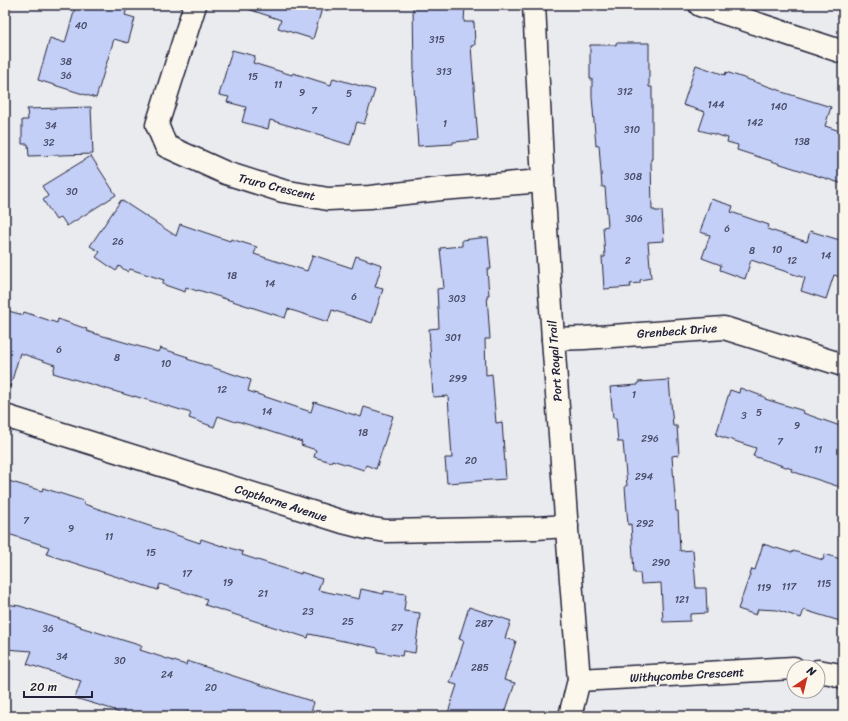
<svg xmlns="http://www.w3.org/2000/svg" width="848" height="721" font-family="Sriracha,sans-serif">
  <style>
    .building { fill: #c3cff6; stroke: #22223b }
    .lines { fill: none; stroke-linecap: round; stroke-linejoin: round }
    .street-casing { stroke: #22223b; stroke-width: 25 }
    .secondary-casing { stroke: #22223b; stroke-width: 25 }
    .street { stroke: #fbf7ec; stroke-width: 22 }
    .secondary { stroke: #fbf7ec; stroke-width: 22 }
    .labels { text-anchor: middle; stroke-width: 3.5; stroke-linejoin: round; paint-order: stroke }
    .number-label { font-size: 10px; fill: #4a4d6a }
    .street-label { font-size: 12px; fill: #22223b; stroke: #fbf7ec }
  </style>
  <rect width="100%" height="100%" fill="#eaebef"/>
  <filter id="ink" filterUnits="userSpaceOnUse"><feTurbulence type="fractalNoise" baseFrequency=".025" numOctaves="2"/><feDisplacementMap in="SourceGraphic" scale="8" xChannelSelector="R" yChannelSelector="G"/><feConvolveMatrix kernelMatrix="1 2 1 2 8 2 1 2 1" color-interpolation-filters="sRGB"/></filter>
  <g filter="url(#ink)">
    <g class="building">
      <polygon points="76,5 128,5 125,15 135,18 128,43 114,39 96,98 38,80 50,38 65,43"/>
      <polygon points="249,5 323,5 313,39 278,28 281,20 248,9"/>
      <polygon points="413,5 465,5 464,22 474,22 475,45 471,46 478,140 453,142 453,144 418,146 413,72 414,72"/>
      <polygon points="616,43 649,43 649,87 652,87 652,159 651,159 652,210 655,210 655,211 662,211 664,241 648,242 651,278 640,280 640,283 630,284 631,287 604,289 602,257 605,257 603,227 608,226 605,187 602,187 599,145 596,146 592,97 592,79 590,79 590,45 616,45"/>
      <polygon points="232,50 255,56 253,63 292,75 293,73 331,85 333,78 375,90 364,124 357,122 350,145 324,137 324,136 270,120 268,129 242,122 246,107 227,102 229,97 219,95"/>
      <polygon points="696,65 725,75 726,72 782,91 782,92 831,107 825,126 843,132 843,184 737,150 738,145 727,142 728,138 699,130 705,112 683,105"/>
      <polygon points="91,107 93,154 29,156 28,144 22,144 22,120 28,120 27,109"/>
      <polygon points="91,156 116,195 67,226 61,217 56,220 43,200 48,196 42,186"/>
      <polygon points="711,199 733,206 731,212 769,225 767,229 807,242 810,231 843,241 843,278 834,275 826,299 801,291 805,278 751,260 745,279 720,270 721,265 702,258 710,235 700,232"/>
      <polygon points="121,200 176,236 180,224 230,241 231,239 257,247 254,254 307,271 313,255 352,268 356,256 382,265 375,287 383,289 372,323 332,310 328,322 288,309 285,318 198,290 197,291 186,287 185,292 162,284 164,280 130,269 128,272 119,266 116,271 96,257 100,252 90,246"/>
      <polygon points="488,237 491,269 487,269 489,295 487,295 490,339 485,339 486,375 492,374 496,423 502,422 506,479 447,483 445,458 452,458 448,396 433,397 429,329 439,328 437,289 444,288 440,248 462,246 462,240"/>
      <polygon points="5,310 23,315 24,312 57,323 58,319 87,329 86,331 158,352 160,348 188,357 187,359 251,380 248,391 311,412 314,402 361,417 364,407 393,416 376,469 366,465 364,470 332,460 331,462 314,457 316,450 301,445 302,442 237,421 236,422 218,416 214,427 189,418 191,413 134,396 134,397 53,373 55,365 20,353 10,387 5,386"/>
      <polygon points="669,380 673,426 677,426 679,455 672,456 676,511 678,511 680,551 693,550 696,588 706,588 707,613 690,614 690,621 663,622 661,583 641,584 640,573 634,573 631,524 628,525 625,486 627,486 623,442 618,442 616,418 613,418 610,387 638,385 638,382"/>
      <polygon points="740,388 765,397 765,399 804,411 803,413 843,427 843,488 791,471 792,469 753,456 756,448 716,435 730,390 739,393"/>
      <polygon points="5,480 42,491 43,488 84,501 84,504 200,543 201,539 222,546 222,545 243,552 242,555 301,574 301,572 322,579 318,590 359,599 361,589 384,594 384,591 406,594 404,611 420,613 415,653 403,651 402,656 378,652 378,648 309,634 308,638 205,605 207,599 160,584 158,590 46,554 49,547 5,533"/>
      <polygon points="763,544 792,553 793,551 823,560 825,554 843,560 843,622 804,610 801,618 777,610 758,609 756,615 738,609 752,569 755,570"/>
      <polygon points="5,604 20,606 81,626 80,627 142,646 140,650 186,665 187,661 314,702 310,716 200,716 186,712 184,716 128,716 114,711 115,710 75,698 81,681 27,664 32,651 5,649"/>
      <polygon points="469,607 511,621 505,638 516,641 504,680 515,683 504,716 447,716 457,685 450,683 464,641 459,639"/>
    </g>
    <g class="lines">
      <defs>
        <g id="street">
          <polyline points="195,5 157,125 166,146 226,173 283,191 328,199 370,197 441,189 543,181"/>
          <polyline points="700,5 843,52"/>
          <polyline points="553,339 584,338 724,328 843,365"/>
          <polyline points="818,671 835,674 843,677"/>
          <polyline points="579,680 794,668"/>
        </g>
        <g id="secondary">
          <polyline points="534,5 543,181 553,339 566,517 579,680 570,716"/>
          <polyline points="5,416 343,522 367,528 386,531 536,528 567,526"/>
        </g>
      </defs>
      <use href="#street" class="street-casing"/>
      <use href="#secondary" class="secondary-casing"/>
      <use href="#street" class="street"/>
      <use href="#secondary" class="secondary"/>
    </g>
  </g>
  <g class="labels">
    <g class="number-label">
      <text x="81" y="29">40</text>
      <text x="437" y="43">315</text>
      <text x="66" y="65">38</text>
      <text x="444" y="75">313</text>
      <text x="66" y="79">36</text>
      <text x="253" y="80">15</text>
      <text x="278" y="88">11</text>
      <text x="625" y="95">312</text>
      <text x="302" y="96">9</text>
      <text x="349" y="97">5</text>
      <text x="716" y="108">144</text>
      <text x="779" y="110">140</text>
      <text x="314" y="114">7</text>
      <text x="755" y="126">142</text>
      <text x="445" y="127">1</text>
      <text x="51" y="129">34</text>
      <text x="632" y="133">310</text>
      <text x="802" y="145">138</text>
      <text x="49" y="146">32</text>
      <text x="633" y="180">308</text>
      <text x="72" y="195">30</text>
      <text x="634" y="222">306</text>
      <text x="727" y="232">6</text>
      <text x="118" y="245">26</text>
      <text x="777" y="253">10</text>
      <text x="752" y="254">8</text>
      <text x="826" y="259">14</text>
      <text x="628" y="264">2</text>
      <text x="792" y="264">12</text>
      <text x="232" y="279">18</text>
      <text x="270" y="287">14</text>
      <text x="354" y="300">6</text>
      <text x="457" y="302">303</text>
      <text x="453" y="341">301</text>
      <text x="59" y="353">6</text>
      <text x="117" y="361">8</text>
      <text x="166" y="367">10</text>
      <text x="458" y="382">299</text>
      <text x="222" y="393">12</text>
      <text x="634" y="398">1</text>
      <text x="267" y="415">14</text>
      <text x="759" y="416">5</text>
      <text x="744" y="419">3</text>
      <text x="797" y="429">9</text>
      <text x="363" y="436">18</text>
      <text x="650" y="442">296</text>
      <text x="780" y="445">7</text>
      <text x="818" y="453">11</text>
      <text x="471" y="464">20</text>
      <text x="644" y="480">294</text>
      <text x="26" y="524">7</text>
      <text x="645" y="527">292</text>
      <text x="71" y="532">9</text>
      <text x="109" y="540">11</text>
      <text x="151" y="556">15</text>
      <text x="661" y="566">290</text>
      <text x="187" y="577">17</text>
      <text x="228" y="586">19</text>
      <text x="824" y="587">115</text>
      <text x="789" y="590">117</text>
      <text x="764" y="591">119</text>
      <text x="263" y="597">21</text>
      <text x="682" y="603">121</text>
      <text x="308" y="615">23</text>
      <text x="348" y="625">25</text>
      <text x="484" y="627">287</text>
      <text x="397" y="631">27</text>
      <text x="48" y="632">36</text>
      <text x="62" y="660">34</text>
      <text x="120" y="664">30</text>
      <text x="480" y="671">285</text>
      <text x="167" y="678">24</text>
      <text x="211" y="691">20</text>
    </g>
    <g class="street-label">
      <text transform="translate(277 187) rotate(14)" y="4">Truro Crescent</text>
      <text transform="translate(677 331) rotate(-4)" y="4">Grenbeck Drive</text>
      <text transform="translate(555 361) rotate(-94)" y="4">Port Royal Trail</text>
      <text transform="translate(281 503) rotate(18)" y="4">Copthorne Avenue</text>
      <text transform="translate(687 675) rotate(-3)" y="4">Withycombe Crescent</text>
    </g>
  </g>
  <rect width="848" height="721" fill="none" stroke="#fbf7ec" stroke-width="20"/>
  <rect x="10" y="10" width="828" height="701" fill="none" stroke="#22223b" stroke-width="1.5" filter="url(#ink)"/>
  <g transform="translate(806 679) rotate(35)"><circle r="19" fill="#fbf7ec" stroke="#a4a2a5"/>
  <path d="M0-3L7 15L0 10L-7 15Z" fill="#c8321e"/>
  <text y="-6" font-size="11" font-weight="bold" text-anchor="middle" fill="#22223b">N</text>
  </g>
  <path d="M24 691v6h68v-6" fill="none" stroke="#22223b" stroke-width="2"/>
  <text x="30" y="691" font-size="12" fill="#22223b" stroke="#fbf7ec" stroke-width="3" paint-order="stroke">20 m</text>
</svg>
